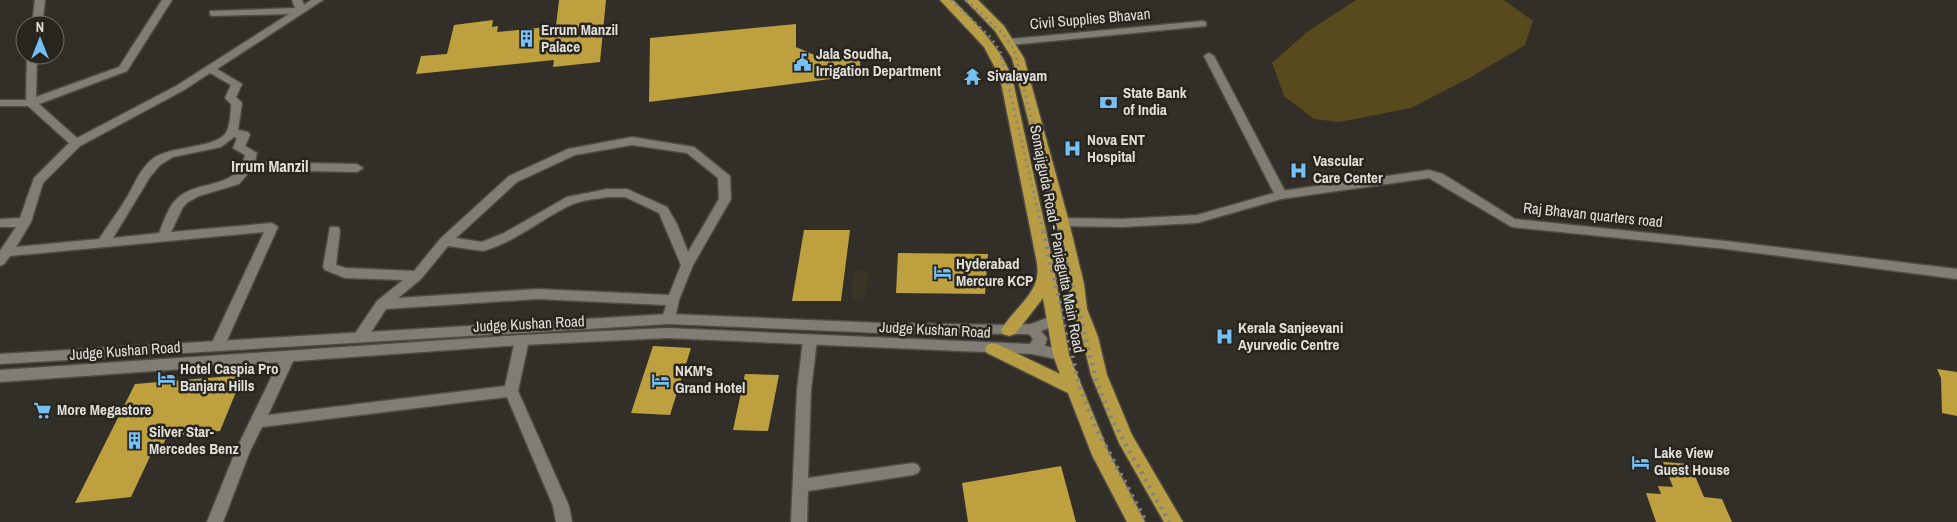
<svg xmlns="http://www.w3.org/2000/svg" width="1957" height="522" font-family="'Archivo Narrow',sans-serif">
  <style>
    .built { fill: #393527 }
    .green { fill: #584a1d }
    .building { fill: #bea03e }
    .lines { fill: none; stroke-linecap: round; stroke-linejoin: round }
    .street-casing { stroke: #4e4b45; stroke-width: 3 }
    .secondary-casing { stroke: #4e4b45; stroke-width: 3 }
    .highway-casing { stroke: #4e4b45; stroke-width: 3 }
    .street { fill: #807d74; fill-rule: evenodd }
    .secondary { fill: #807d74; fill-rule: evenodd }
    .highway { fill: #b99d45; fill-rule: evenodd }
    .rail-far1 { stroke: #86847e; stroke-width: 3; stroke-dasharray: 2 4.5; stroke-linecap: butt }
    .rail { stroke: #86847e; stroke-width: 4.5; stroke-dasharray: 2.5 5.5; stroke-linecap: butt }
    .labels { text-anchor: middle; stroke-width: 5; stroke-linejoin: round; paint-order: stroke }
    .street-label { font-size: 15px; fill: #e1e0db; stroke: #28251e }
    .poi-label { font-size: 15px; font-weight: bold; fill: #e1e0db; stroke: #28251e; text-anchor: start }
    .neighbourhood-label { font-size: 16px; font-weight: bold; fill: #e1e0db; stroke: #28251e }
  </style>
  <rect width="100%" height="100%" fill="#322f28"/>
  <polygon class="built" points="854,270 868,271 865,299 851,300"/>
  <polygon class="green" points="1356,0 1504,0 1533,21 1525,45 1471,77 1411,108 1339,122 1314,119 1284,96 1272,63 1307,32"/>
  <g class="building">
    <polygon points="559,0 606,0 600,62 553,67 554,60 416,74 421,56 447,54 454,25 493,20 492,27 498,26 497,32 556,26"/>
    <polygon points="796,24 796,47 821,58 858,52 862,75 649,102 650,38"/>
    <polygon points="804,230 850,230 841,301 792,301"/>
    <polygon points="898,253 988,254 985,294 896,293"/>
    <polygon points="653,346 691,348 670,415 631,413"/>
    <polygon points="1937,369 1957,372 1957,416 1942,413 1941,378"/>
    <polygon points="745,374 779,375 768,431 733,430"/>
    <polygon points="243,375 220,431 167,436 162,447 154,448 131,497 75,503 135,384"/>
    <polygon points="1663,462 1690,464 1704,497 1722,499 1732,522 1656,522 1646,493 1661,494 1658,486 1673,487"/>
    <polygon points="1061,466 1076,522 968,522 962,483"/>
  </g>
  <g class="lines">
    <defs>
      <g id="street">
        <polygon points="35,0 45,0 42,25 32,25"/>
        <path d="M162,0H172L127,71L39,104L77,138L176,86L289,14L213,16L210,15V11L295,8L292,0H302L304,5L311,0H323L217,69L242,84L236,97L242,103L238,130L248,132L250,135L245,146L257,153L255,162L357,164L363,168L357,172L251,170L239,184L199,196L188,202L183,207L171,232L272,223L278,227L224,347L222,351H212L210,347L264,232L10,256L4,264L0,266V251L16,227H0V219L20,218L34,178L69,143L28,106H0V100H26L27,55H37L36,97L119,67ZM210,73L231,85L225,98L231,104C231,112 230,124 227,131C218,150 168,144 150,161C139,171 134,185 127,197C119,211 108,225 99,239L16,247L31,222L43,183L80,146L184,90ZM234,137L237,138L233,148L245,155C237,190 203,179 180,196C169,204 164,221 159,233L113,238L150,177L160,165L173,157L221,147Z"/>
        <polygon points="1202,21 1206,22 1206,26 1010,45 1005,42 1010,39"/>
        <polygon points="1209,53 1214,56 1287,195 1285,198 1281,199 1275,195 1204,56"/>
        <path d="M632,137L694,147L730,176L731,199L693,265L679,300L674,323H664L662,319L666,305L537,299L386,309L366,340H356L354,336L356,332L377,301L403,280L345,278L325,270L323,267L330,227H338L340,230L336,265L346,268L414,271L441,238L509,176L568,149ZM632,145L687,153L718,178L719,199L688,252L677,224L667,207L627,189H607L567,197L504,233L482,242L456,238L517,182L575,155ZM607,197H625L659,213L681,265L669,295L537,289L398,298L421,279L448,246L483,251C516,242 542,218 573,204C583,200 596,199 607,197Z"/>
        <polygon points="522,335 527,336 529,340 518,391 569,506 572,522 556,522 553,506 507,397 262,427 250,451 223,522 207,522 236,450 283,353 288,352 293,353 295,357 268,415 505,386 515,340 517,336"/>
        <polygon points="810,335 815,336 817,340 811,390 808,478 913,463 918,465 920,469 918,473 913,475 808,491 807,522 791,522 797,390 803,340 805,336"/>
      </g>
      <g id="secondary">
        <polygon points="1429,170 1443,174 1515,219 1726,241 1957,269 1957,279 1726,249 1512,227 1429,178 1281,199 1197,223 1122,227 1062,226 1056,222 1062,218 1122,219 1197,215 1281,191"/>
        <polygon points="669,314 881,323 1009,325 1031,324 1055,315 1060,316 1062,320 1060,324 1041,331 1047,338 1045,346 1066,351 1068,355 1066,359 1061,360 1032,354 667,338 522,345 0,382 0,370 522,335 667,328 1030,344 1033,339 1029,334 881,333 669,324 0,364 0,354"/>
      </g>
      <g id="highway">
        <path d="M940,0H953C976,24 999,45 1012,77L1053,263L1069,355L1109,453L1145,522H1127L1092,455L1068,393L987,353L985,349L987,345L993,343L999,345L1060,374L1053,355L1043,298L1015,334L1009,336L1003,334L1001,330C1014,307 1042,293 1037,263L1000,77L984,47Z"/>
        <polygon points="965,0 978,0 1004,26 1024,58 1069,222 1084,284 1087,309 1098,337 1107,375 1132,435 1183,522 1164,522 1119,443 1091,375 1082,337 1071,309 1068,284 1055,222 1012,58 995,31"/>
      </g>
    </defs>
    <use href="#street" class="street-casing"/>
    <use href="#secondary" class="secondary-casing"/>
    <use href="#highway" class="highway-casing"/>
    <use href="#street" class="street"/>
    <use href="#secondary" class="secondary"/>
    <use href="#highway" class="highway"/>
    <g class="rail-far1">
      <polyline points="951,0 991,38 1000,51 1043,232"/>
      <polyline points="966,0 1003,34 1014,49 1060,232"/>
    </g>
    <g class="rail">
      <polyline points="1043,231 1079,385 1094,424 1146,522"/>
      <polyline points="1059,231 1097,383 1112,419 1169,522"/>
    </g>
  </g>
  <defs>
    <symbol id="building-bare" viewBox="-9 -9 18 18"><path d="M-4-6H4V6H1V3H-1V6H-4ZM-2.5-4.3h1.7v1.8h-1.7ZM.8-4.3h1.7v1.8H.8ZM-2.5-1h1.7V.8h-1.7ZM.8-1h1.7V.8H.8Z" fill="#75c0f6" stroke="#28251e" stroke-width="2.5" paint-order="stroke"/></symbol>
    <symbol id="civic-bare" viewBox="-9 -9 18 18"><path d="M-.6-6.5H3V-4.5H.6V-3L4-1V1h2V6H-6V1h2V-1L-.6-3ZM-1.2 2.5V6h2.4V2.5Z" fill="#75c0f6" stroke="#28251e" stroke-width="2.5" paint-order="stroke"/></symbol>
    <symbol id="temple-bare" viewBox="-9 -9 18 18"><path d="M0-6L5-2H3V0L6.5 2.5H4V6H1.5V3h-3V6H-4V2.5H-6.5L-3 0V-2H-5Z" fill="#75c0f6" stroke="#28251e" stroke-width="2.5" paint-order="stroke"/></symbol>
    <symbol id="bank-bare" viewBox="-9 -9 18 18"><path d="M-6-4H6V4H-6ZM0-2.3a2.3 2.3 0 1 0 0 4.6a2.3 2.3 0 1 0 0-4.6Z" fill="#75c0f6" stroke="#28251e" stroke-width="2.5" paint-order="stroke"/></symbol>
    <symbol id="hospital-bare" viewBox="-9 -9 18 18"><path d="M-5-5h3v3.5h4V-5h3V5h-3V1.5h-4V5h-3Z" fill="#75c0f6" stroke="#28251e" stroke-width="2.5" paint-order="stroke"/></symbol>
    <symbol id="hotel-bare" viewBox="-9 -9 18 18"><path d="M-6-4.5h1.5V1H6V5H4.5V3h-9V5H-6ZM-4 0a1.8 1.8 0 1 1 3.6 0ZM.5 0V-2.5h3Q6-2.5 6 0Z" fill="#75c0f6" stroke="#28251e" stroke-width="2.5" paint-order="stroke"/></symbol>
    <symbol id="supermarket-bare" viewBox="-9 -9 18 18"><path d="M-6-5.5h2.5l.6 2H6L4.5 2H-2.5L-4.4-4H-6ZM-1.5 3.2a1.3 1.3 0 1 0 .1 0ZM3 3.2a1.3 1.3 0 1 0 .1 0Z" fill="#75c0f6" stroke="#28251e" stroke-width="2.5" paint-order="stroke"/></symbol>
  </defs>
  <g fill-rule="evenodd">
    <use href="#building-bare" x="514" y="26" width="25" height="25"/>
    <use href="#civic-bare" x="790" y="50" width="25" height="25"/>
    <use href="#temple-bare" x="960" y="64" width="25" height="25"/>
    <use href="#bank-bare" x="1096" y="90" width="25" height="25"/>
    <use href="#hospital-bare" x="1060" y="136" width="25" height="25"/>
    <use href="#hospital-bare" x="1286" y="158" width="25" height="25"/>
    <use href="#hotel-bare" x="930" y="260" width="25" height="25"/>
    <use href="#hospital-bare" x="1212" y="324" width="25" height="25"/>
    <use href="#hotel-bare" x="154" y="366" width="25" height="25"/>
    <use href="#hotel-bare" x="648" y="368" width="25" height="25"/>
    <use href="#supermarket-bare" x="30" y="398" width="25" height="25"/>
    <use href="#building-bare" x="122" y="428" width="25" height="25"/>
    <use href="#hotel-bare" x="1628" y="450" width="25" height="25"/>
  </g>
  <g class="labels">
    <g class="street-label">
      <text transform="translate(1090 19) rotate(-5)" y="5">Civil Supplies Bhavan</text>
      <text transform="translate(1593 215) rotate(6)" y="5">Raj Bhavan quarters road</text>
      <text transform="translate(1057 239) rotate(79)" y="5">Somajiguda Road - Panjagutta Main Road</text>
      <text transform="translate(529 324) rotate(-3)" y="5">Judge Kushan Road</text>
      <text transform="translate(935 330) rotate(3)" y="5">Judge Kushan Road</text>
      <text transform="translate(125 351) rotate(-4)" y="5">Judge Kushan Road</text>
    </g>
    <g class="poi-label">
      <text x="541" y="35">Errum Manzil<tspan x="541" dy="17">Palace</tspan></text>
      <text x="816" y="59">Jala Soudha,<tspan x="816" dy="17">Irrigation Department</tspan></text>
      <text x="987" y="81">Sivalayam</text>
      <text x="1123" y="98">State Bank<tspan x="1123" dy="17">of India</tspan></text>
      <text x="1087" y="145">Nova ENT<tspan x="1087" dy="17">Hospital</tspan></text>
      <text x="1313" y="166">Vascular<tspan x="1313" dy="17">Care Center</tspan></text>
      <text x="956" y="269">Hyderabad<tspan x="956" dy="17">Mercure KCP</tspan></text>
      <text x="1238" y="333">Kerala Sanjeevani<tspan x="1238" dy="17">Ayurvedic Centre</tspan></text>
      <text x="180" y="374">Hotel Caspia Pro<tspan x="180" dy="17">Banjara Hills</tspan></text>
      <text x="675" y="376">NKM's<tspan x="675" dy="17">Grand Hotel</tspan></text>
      <text x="57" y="415">More Megastore</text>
      <text x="149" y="437">Silver Star-<tspan x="149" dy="17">Mercedes Benz</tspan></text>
      <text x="1654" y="458">Lake View<tspan x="1654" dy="17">Guest House</tspan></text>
    </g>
    <g class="neighbourhood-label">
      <text x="270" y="172">Irrum Manzil</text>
    </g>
  </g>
  <g transform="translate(40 40)"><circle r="24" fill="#28251e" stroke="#72706a"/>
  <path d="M0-4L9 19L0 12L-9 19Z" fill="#75c0f6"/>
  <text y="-8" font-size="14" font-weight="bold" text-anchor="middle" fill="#e1e0db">N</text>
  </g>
</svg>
